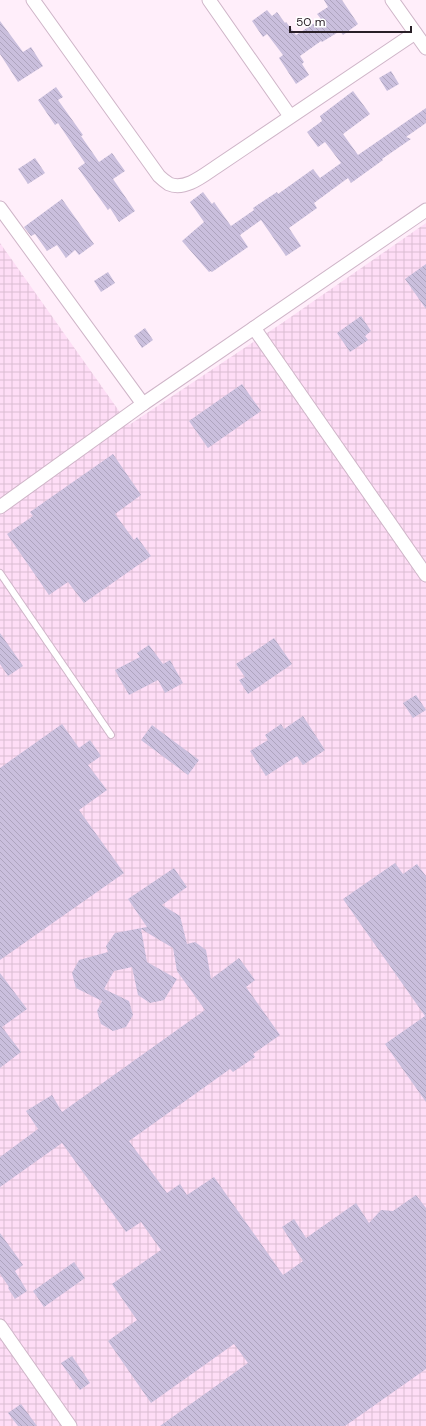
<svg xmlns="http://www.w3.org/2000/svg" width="426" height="1426" font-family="'DM Sans',sans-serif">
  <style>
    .industrial { fill: url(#industrial-grid) }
    .building { fill: url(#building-back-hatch) }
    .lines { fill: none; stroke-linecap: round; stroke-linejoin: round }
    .lane-casing { stroke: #cfb5c8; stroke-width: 8 }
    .street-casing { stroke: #cfb5c8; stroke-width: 15 }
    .lane { stroke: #fff; stroke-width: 6 }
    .street { stroke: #fff; stroke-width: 13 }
  </style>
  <defs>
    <pattern id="industrial-grid" width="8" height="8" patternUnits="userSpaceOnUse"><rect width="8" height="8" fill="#feddf6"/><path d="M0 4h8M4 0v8" fill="none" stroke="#dabdd3"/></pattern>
    <pattern id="building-back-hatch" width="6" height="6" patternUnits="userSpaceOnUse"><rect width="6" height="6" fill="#cabfdd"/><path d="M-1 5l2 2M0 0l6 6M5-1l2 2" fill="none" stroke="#aea4be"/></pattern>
  </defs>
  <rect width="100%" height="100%" fill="#ffeefa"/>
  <polygon class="industrial" points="426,223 426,1426 0,1426 0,243 129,425 285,321"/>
  <g class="building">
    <polygon points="324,0 342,0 358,24 343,35 340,31 322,42 321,41 300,56 304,62 302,64 309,75 296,84 279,58 283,55 267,34 263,37 252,21 267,10 272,16 277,12 285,23 286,22 296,35 321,19 317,14 328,7"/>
    <polygon points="0,21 23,52 31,47 43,66 18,82 0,54"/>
    <polygon points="391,71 399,84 387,91 379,78"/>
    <polygon points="56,87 63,97 58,100 83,135 81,136 99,162 112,153 125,171 113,179 135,211 119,222 110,208 108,210 78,168 85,163 58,123 55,125 38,100"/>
    <polygon points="353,91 370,114 343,134 358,155 426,108 426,123 406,137 411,139 382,159 383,160 351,183 348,178 314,203 317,208 289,228 301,246 286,256 261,220 240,235 248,247 212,272 211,271 209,272 182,241 204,222 190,202 203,192 212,204 214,202 231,226 254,210 253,208 277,192 278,194 313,169 320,178 341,163 325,142 318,147 307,132 322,121 320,116"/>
    <polygon points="35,158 45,173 28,184 18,169"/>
    <polygon points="62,199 94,244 79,255 75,250 66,258 57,245 47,251 35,234 31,236 24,227"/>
    <polygon points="426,264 426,309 405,279"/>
    <polygon points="108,272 115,283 101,292 94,281"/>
    <polygon points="361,316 371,331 365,336 368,340 350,352 337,333"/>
    <polygon points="145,328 153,340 142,348 134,336"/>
    <polygon points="242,384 261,411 208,448 189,421"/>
    <polygon points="113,454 141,495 115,514 134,540 137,537 151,556 84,603 68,582 49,595 7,534 33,516 30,512"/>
    <polygon points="0,633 23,666 8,676 0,664"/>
    <polygon points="274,638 292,664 248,694 239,680 245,677 236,664"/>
    <polygon points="149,645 163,664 170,660 183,683 165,693 158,680 129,695 115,670 140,657 137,653"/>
    <polygon points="416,695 426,710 413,718 403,703"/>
    <polygon points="303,716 325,750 303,765 297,756 266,776 250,751 268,740 265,735 281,724 284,729"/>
    <polygon points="62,724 79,748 90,740 101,756 88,765 107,790 79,810 124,873 0,960 0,768"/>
    <polygon points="152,725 199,760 188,775 141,740"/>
    <polygon points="395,863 403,874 417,864 426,876 426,1102 385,1044 425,1016 343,899"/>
    <polygon points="174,868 187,887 162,905 180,916 187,944 195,942 206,950 211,979 239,958 255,980 246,987 280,1035 253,1054 255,1057 233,1072 230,1069 129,1141 167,1193 180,1184 187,1195 214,1177 283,1275 303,1261 282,1227 294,1219 306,1238 356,1203 369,1223 381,1210 393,1211 416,1195 426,1208 426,1369 345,1426 160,1426 248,1363 234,1344 151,1403 108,1341 137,1320 112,1284 161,1250 141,1222 126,1232 62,1143 0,1187 0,1157 38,1129 26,1111 52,1095 62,1112 205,1010 177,971 173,948 141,929 147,962 177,979 164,1000 150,1003 138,995 132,967 114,971 104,989 129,1001 133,1015 126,1027 113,1031 101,1024 97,1011 102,1001 76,988 72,973 79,960 108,952 106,946 115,933 147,927 128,899"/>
    <polygon points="0,973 27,1009 2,1027 21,1052 0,1068"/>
    <polygon points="0,1233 23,1265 15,1271 27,1291 15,1299 8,1288 9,1287 0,1274"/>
    <polygon points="74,1262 85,1278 44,1307 33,1291"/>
    <polygon points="72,1356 90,1383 80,1390 61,1363"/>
    <polygon points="21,1404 37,1426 18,1426 8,1413"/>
  </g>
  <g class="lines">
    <defs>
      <polyline id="lane" points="0,573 111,735"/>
      <g id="street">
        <path d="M33,0L159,176C162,179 166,182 169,184C185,191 204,175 216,167L415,33"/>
        <polyline points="209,0 290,116"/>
        <polyline points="392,0 426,48"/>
        <polyline points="0,208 143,404"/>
        <polyline points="254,328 426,575"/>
        <polyline points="0,507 143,404 426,210"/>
        <polyline points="0,1326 70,1426"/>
      </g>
    </defs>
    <use href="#lane" class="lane-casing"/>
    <use href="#street" class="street-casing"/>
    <use href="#lane" class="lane"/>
    <use href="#street" class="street"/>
  </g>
  <path d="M290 26v6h121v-6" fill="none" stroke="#291f27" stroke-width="2"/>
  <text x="296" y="26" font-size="12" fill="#291f27" stroke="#ffffff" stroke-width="3" paint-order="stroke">50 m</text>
</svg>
